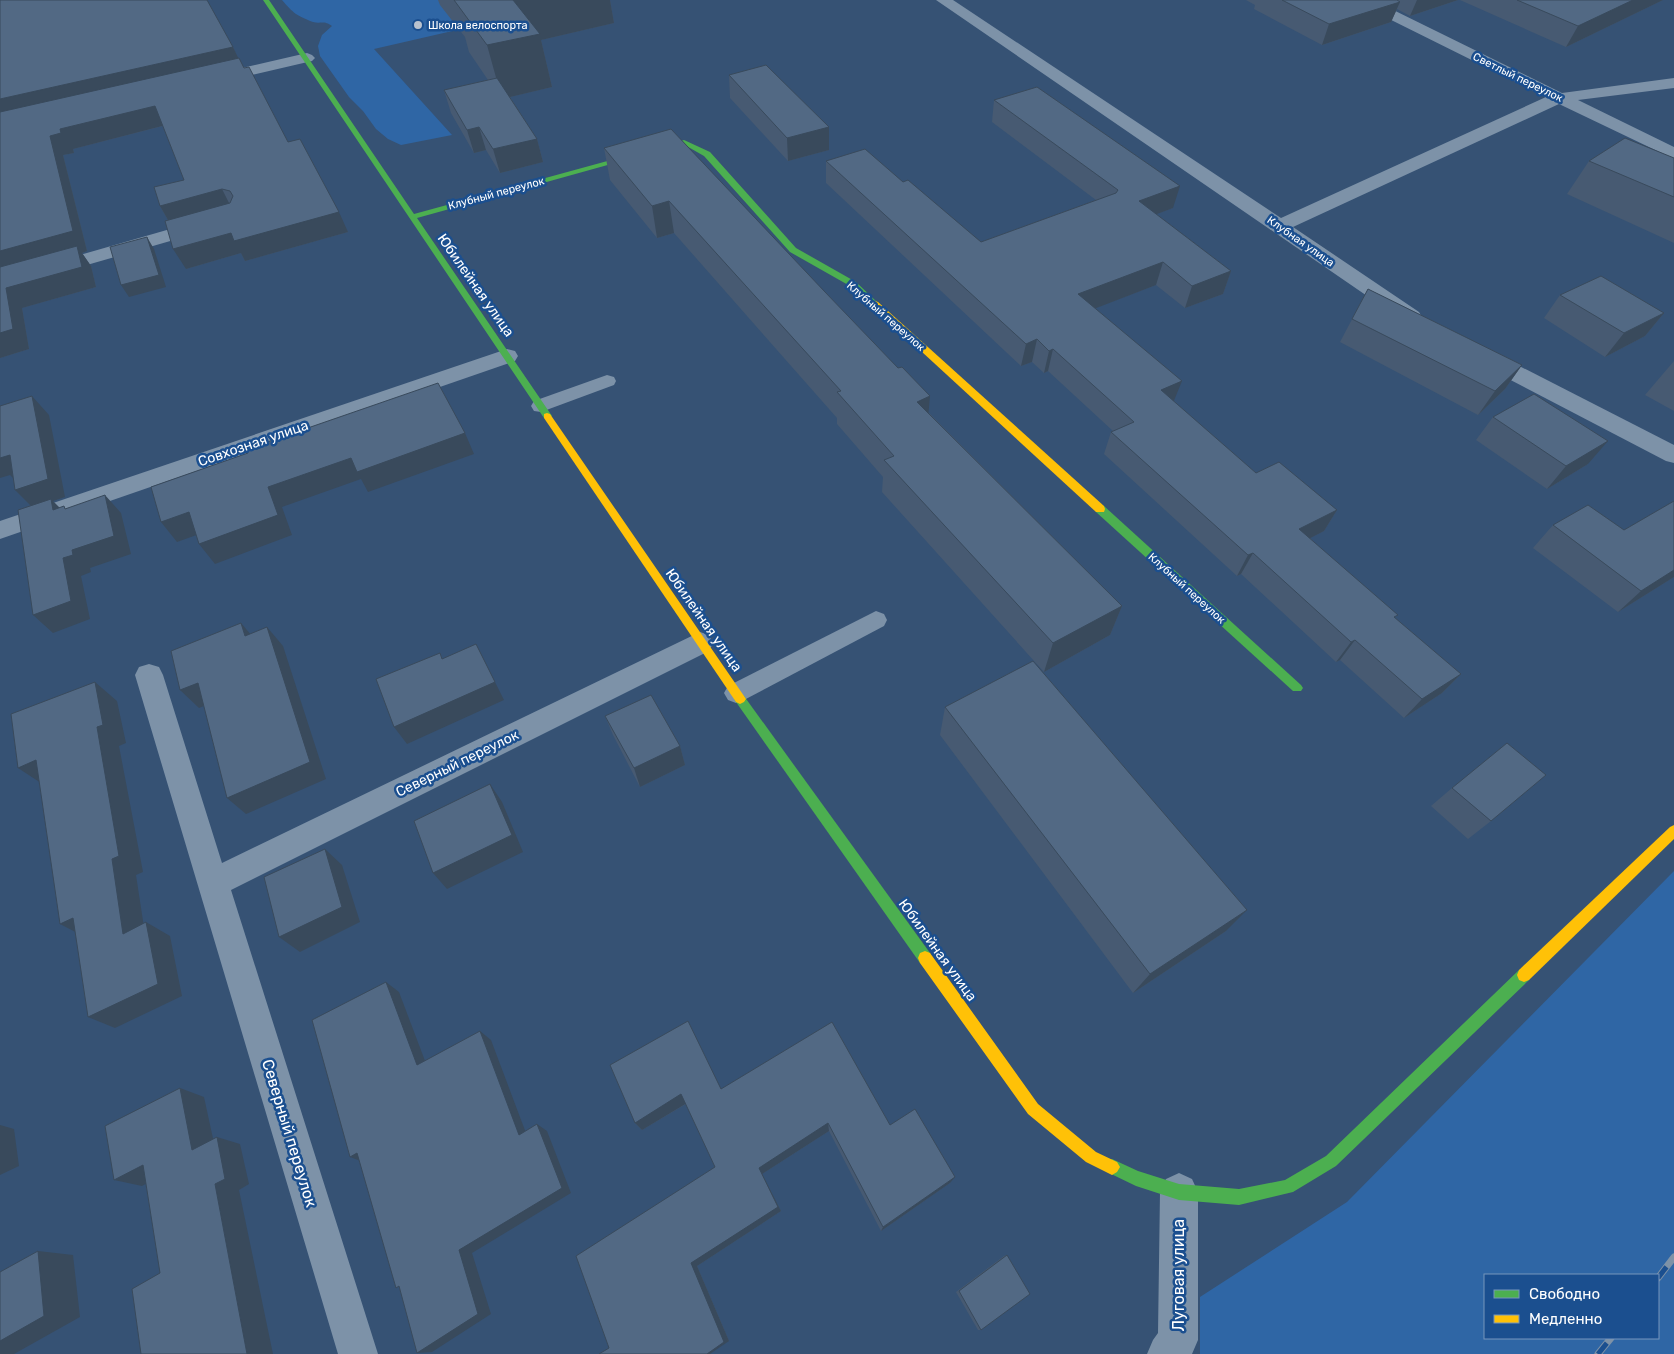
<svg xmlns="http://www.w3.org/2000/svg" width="1674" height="1354" font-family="Rubik,sans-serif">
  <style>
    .green { fill: #2f66a5; fill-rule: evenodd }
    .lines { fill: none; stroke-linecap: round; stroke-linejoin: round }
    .lane { fill: #7d92a8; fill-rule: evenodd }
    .street { fill: #7d92a8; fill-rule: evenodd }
    .fast { fill: #4caf50; fill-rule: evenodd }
    .slow { fill: #ffc107; fill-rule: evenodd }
    .rail-casing { stroke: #7e92a7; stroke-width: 7 }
    .rail { stroke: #1b4f8f; stroke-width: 5; stroke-dasharray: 14; stroke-linecap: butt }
    .wall { fill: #475a72 }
    .shaded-wall { fill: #394a5c }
    .building { fill: #526984; stroke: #394a5c }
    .poi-dot { fill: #b9c2ce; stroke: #1b4f8f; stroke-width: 2 }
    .labels { text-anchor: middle; stroke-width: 5; stroke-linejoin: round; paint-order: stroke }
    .far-poi-label { font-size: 11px; fill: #fff; stroke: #1b4f8f; text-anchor: start }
    .far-street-label { font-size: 11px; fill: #fff; stroke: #1b4f8f }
    .street-label { font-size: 14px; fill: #fff; stroke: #1b4f8f }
    .near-street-label { font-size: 16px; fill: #fff; stroke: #1b4f8f }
  </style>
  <rect width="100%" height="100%" fill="#365274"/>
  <g class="green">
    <path d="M282,0H588L374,49L452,135L401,145L388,139L376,129L363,111L349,97L320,56L318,46L322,35L332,26C324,20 321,24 313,22C297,16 293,13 282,0Z"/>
    <path d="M1674,871V1354H1200V1297L1347,1202ZM1485,1275H1658V1338H1485Z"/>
  </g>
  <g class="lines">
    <g class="lane">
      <polygon points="607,375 614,377 616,381 614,385 541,412 534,411 531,406 534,401"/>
      <polygon points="876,611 884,614 887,620 884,626 744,700 736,703 728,700 724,693 728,686"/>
    </g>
    <g class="street">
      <polygon points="936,0 953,0 1281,218 1546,97 1357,3 1355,0 1373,0 1562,93 1674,78 1674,88 1578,100 1674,147 1674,159 1559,104 1293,227 1419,312 1422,317 1419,322 1412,323 1405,322"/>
      <polygon points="307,53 312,55 315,58 312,61 213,84 207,82 205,79 207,76"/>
      <polygon points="205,219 212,221 214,225 212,229 0,290 0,278"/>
      <polygon points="507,349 515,351 518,356 515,361 0,539 0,521"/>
      <polygon points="1482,349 1490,351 1674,445 1674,463 1666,461 1474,361 1471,356 1474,351"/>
      <polygon points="700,632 709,635 713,643 709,651 231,890 378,1354 338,1354 135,675 139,667 149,664 159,667 163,675 222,863"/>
      <polygon points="1179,1173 1192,1179 1198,1192 1198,1340 1192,1354 1147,1354 1153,1340 1158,1333 1160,1192 1166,1179"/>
    </g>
    <g class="fast">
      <polygon points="263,0 269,0 414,214 684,140 710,152 796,248 856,282 879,304 875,307 872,306 850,286 790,252 704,156 683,144 417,218 552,416 547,419 544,418"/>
      <polygon points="1100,505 1104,506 1301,685 1303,688 1301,691 1293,691 1096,512 1095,509"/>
      <polygon points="740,694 744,696 930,953 932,958 930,963 925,965 920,963 736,702 734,699 736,696"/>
      <polygon points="1524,968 1529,970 1531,975 1529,980 1336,1166 1293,1192 1239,1205 1179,1200 1136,1186 1107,1172 1104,1167 1107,1162 1112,1159 1138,1171 1179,1184 1239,1189 1285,1180 1326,1156 1519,970"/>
    </g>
    <g class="slow">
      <polygon points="875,301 878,302 1104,506 1105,509 1104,512 1096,512 872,306 872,302"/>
      <polygon points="547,413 550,414 744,696 746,699 744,702 740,704 736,702 544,418 544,414"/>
      <polygon points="1674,825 1674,839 1529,980 1524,982 1519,980 1517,975 1519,970 1670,827"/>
      <polygon points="925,951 930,953 1038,1104 1096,1152 1117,1162 1120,1167 1117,1172 1112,1175 1086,1162 1028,1114 920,963 918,958 920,953"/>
    </g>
    <defs>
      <g id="rail">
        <polyline points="1658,1278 1674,1257"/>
        <polyline points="1598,1354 1611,1338"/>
      </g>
    </defs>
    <use href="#rail" class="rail-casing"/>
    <use href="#rail" class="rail"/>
  </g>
  <g class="wall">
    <polygon points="0,0 233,47 238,59 288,142 348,232 245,261 241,253 186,269 168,220 160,206 184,180 163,126 73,149 74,153 63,155 87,251 82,253 91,266 96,287 22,308 29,349 0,358"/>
    <polygon points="438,0 610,0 614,23 541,40 552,87 510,97 537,139 543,162 500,173 486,150 474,153 451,113 444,90 488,80 469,52 465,37 440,5"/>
    <polygon points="1246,0 1458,0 1410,16 1397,9 1391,22 1322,45 1254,9 1255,5"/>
    <polygon points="1460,0 1663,0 1566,47"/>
    <polygon points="729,75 829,127 829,150 788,161 730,98"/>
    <polygon points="994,100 1173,208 1156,214 1231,271 1223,294 1185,308 1156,285 1095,308 1174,402 1256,473 1337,510 1324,531 1310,538 1395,618 1461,674 1442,693 1404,718 1340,660 1336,662 1241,574 1237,576 1104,454 1111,432 1113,431 1048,371 1044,373 1032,362 1021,366 826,183 826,161 903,182 981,242 1096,200 992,122"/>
    <polygon points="604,148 929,413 1122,606 1110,635 1044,672 882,492 883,477 837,424 837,418 674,233 657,238 610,180"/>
    <polygon points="1674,158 1674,243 1567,194 1589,161"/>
    <polygon points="1368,289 1522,365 1505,389 1478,415 1340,342"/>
    <polygon points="1560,295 1664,313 1645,336 1605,357 1544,318"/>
    <polygon points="1674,361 1674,411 1645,395"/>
    <polygon points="1493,417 1588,464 1547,489 1476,440"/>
    <polygon points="1674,501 1674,577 1618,612 1533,548 1553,525 1624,530"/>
    <polygon points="945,707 1226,931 1133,993 940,735"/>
    <polygon points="605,716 680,746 685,765 640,787 613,735"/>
    <polygon points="1452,788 1491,821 1468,839 1431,806"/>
    <polygon points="721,1089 890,1125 950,1183 881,1231 829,1131 762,1174 781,1211 697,1266 729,1341 609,1348 715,1167 686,1104 642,1130 635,1123"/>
    <polygon points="1007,1255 981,1330 978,1330 956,1292 1004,1256"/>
  </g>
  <g class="shaded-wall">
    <polygon points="509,0 610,0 614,23 541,40 552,87 502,99 487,45"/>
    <polygon points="1417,0 1458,0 1410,16"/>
    <polygon points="1633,0 1663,0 1566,47 1578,26"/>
    <polygon points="1400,2 1391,22 1322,45 1329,24"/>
    <polygon points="233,47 242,66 0,121 0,99"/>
    <polygon points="155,106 166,125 73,149 74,153 63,155 87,251 82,253 91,266 96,287 22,308 29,349 0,358 0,251 50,136 60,129"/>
    <polygon points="479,127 486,150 474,153 467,130"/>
    <polygon points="829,127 829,150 788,161 787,138"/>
    <polygon points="537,139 543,162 500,173 493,149"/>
    <polygon points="1180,186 1173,208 1133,223 1139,201"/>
    <polygon points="222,189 232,209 172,227 160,206"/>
    <polygon points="669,201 674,233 657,238 652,206"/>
    <polygon points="339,212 348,232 245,261 241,253 186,269 173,249 231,233"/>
    <polygon points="147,237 154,249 166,287 129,297 121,285"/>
    <polygon points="1163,262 1156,285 1073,317 1078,294"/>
    <polygon points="1231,271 1223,294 1185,308 1192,286"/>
    <polygon points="1664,313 1645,336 1605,357 1624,333"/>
    <polygon points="1037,339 1032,362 1021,366 1026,344"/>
    <polygon points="1053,349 1048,371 1044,373 1049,351"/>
    <polygon points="1522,365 1505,389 1478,415 1495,391"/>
    <polygon points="1182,381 1173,403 1161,390"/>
    <polygon points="32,396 49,415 65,497 53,501 69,517 33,508 15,490"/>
    <polygon points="930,396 927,429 917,402"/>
    <polygon points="465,433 474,454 368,492 361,479 282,507 292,535 215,564 199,544 268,487 351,458"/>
    <polygon points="1608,441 1588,464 1547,489 1566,466"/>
    <polygon points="10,455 13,478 10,475 0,478 0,458"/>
    <polygon points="105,495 121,513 131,554 90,568 91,572 81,576 90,619 53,633 33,615 63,558 72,550"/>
    <polygon points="1337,510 1324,531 1287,550 1299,529"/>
    <polygon points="189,512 205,532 177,542 161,522"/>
    <polygon points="1253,553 1241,574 1237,576 1248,555"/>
    <polygon points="1674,570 1674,577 1618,612 1641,591"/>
    <polygon points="1122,606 1110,635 1044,672 1053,643"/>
    <polygon points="241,623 257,642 245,636"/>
    <polygon points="267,627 283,646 326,779 246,814 227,798"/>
    <polygon points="1355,640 1340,660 1336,662 1351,642"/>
    <polygon points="476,644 504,700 407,744 394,727"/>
    <polygon points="1461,674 1442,693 1404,718 1422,699"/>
    <polygon points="95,682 117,701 126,743 119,746 143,872 136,875 147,947 123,934 112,859 97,727"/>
    <polygon points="198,683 216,701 199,708 180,690"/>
    <polygon points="680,746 685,765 640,787 634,768"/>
    <polygon points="36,760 44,785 18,768"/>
    <polygon points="490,784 502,802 523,852 447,889 433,873"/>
    <polygon points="325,849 342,865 360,922 300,952 279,937"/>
    <polygon points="1247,910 1226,931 1133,993 1150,974"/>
    <polygon points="73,918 87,938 60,924"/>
    <polygon points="146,922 170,936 182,996 115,1028 88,1017"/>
    <polygon points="386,982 399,992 430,1074 417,1065"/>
    <polygon points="480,1031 491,1040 529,1141 519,1135"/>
    <polygon points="180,1088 204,1097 217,1157 192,1150"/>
    <polygon points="681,1094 687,1103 642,1130 635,1123"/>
    <polygon points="828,1123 829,1131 762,1174 781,1211 697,1266 729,1341 710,1354 707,1354 691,1263 759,1168"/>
    <polygon points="537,1124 547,1131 571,1193 472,1253 491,1314 432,1352 417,1353 459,1250"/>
    <polygon points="0,1125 14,1129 19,1166 0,1175"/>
    <polygon points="217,1137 240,1144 249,1184 239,1190 273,1354 247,1354 215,1184"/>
    <polygon points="357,1153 366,1163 350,1157"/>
    <polygon points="143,1165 169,1171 142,1186 114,1180"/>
    <polygon points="955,1177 950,1183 881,1231 883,1227"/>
    <polygon points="38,1251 73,1255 80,1317 14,1354 0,1354 0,1341"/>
  </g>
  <g class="building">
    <polygon points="0,0 207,0 233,47 0,99"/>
    <polygon points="454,0 513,0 540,34 487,45"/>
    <polygon points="1282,0 1397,0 1400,2 1329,24"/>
    <polygon points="1517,0 1633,0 1578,26"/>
    <polygon points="239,58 244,68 249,67 288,142 300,139 339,212 234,241 231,233 173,249 165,221 230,203 233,196 230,191 222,189 160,206 154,187 184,180 155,106 60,129 61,133 50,136 73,231 0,251 0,112"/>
    <polygon points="766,65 829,127 787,138 729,75"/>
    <polygon points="497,78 537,139 493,149 479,127 467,130 444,90"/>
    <polygon points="1037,87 1180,186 1139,201 1231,271 1192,286 1163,262 1078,294 1182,381 1161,390 1256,473 1279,462 1337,510 1299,529 1398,615 1394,617 1461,674 1422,699 1355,640 1351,642 1253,553 1248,555 1111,432 1134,422 1053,349 1049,351 1037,339 1026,344 826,161 865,149 903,182 908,180 981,242 1116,193 1118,190 994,100"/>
    <polygon points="671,129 825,292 898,368 902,367 930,396 917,402 1122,606 1053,643 884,460 894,456 837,392 841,391 669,201 652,206 604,148"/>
    <polygon points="1625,138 1674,158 1674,197 1589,161"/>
    <polygon points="147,237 159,275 121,285 110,247"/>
    <polygon points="77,246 82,267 6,288 13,329 0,333 0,267"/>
    <polygon points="1601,276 1664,313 1624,333 1560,295"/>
    <polygon points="1368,289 1522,365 1495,391 1352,319"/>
    <polygon points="438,383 465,433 357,472 351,458 268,487 278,515 199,544 189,512 161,522 151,487 248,453 247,449"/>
    <polygon points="1534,394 1608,441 1566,466 1493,417"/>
    <polygon points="32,396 48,479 15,490 10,455 0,458 0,406"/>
    <polygon points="105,495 114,536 72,550 73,555 63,558 71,601 33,615 18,510 51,499 53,510 64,506 65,509"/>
    <polygon points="1674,501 1674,570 1641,591 1553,525 1588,505 1624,530"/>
    <polygon points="241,623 245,636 267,627 310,762 227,798 198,683 180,690 171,651"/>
    <polygon points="476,644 495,682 394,727 376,679 440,653 442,659"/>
    <polygon points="1033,661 1247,910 1150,974 945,707"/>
    <polygon points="95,682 103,725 97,727 119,856 112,859 123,934 146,922 158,984 88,1017 73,918 60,924 36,760 18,768 11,714"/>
    <polygon points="651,695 680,746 634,768 605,716"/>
    <polygon points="1507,743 1546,775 1491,821 1452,788"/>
    <polygon points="490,784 512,835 433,873 414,821"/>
    <polygon points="325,849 342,907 279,937 264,877"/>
    <polygon points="386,982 417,1065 480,1031 519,1135 537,1124 562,1188 459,1250 478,1314 417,1353 399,1286 396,1288 357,1153 350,1157 312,1020"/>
    <polygon points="688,1021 721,1089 832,1022 890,1125 915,1109 955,1177 883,1227 828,1123 759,1168 778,1207 691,1263 724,1342 707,1354 599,1354 609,1348 576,1256 715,1167 681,1094 635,1123 610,1065"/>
    <polygon points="180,1088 192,1150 217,1137 225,1179 215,1184 247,1354 141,1354 132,1289 160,1273 143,1165 114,1180 105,1126"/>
    <polygon points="38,1251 44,1316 0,1341 0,1272"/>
    <polygon points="1007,1255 1030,1294 981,1330 959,1291"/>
  </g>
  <circle class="poi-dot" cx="418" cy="25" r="5"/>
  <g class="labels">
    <g class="far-poi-label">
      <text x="428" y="29">Школа велоспорта</text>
    </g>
    <g class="far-street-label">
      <text transform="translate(1518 77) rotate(26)" y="4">Светлый переулок</text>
      <text transform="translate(496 193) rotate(-15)" y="4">Клубный переулок</text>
      <text transform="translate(1301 241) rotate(35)" y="4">Клубная улица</text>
      <text transform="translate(886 316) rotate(41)" y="4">Клубный переулок</text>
      <text transform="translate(1187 588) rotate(42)" y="4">Клубный переулок</text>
    </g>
    <g class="street-label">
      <text transform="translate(476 285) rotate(55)" y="5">Юбилейная улица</text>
      <text transform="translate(253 443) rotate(-19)" y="5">Совхозная улица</text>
      <text transform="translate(704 620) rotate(55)" y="5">Юбилейная улица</text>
      <text transform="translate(457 763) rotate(-26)" y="5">Северный переулок</text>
      <text transform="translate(938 950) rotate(54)" y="5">Юбилейная улица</text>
    </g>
    <g class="near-street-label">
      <text transform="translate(290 1133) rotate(73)" y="6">Северный переулок</text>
      <text transform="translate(1178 1275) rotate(-90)" y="6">Луговая улица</text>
    </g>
  </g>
  <rect x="1484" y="1274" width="175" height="65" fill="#1b4f8f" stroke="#7695bc"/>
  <rect x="1494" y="1290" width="25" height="8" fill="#4caf50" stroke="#7695bc"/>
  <text x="1529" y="1299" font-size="15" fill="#ffffff">Свободно</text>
  <rect x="1494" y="1315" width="25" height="8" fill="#ffc107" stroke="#7695bc"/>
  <text x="1529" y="1324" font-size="15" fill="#ffffff">Медленно</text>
</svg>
